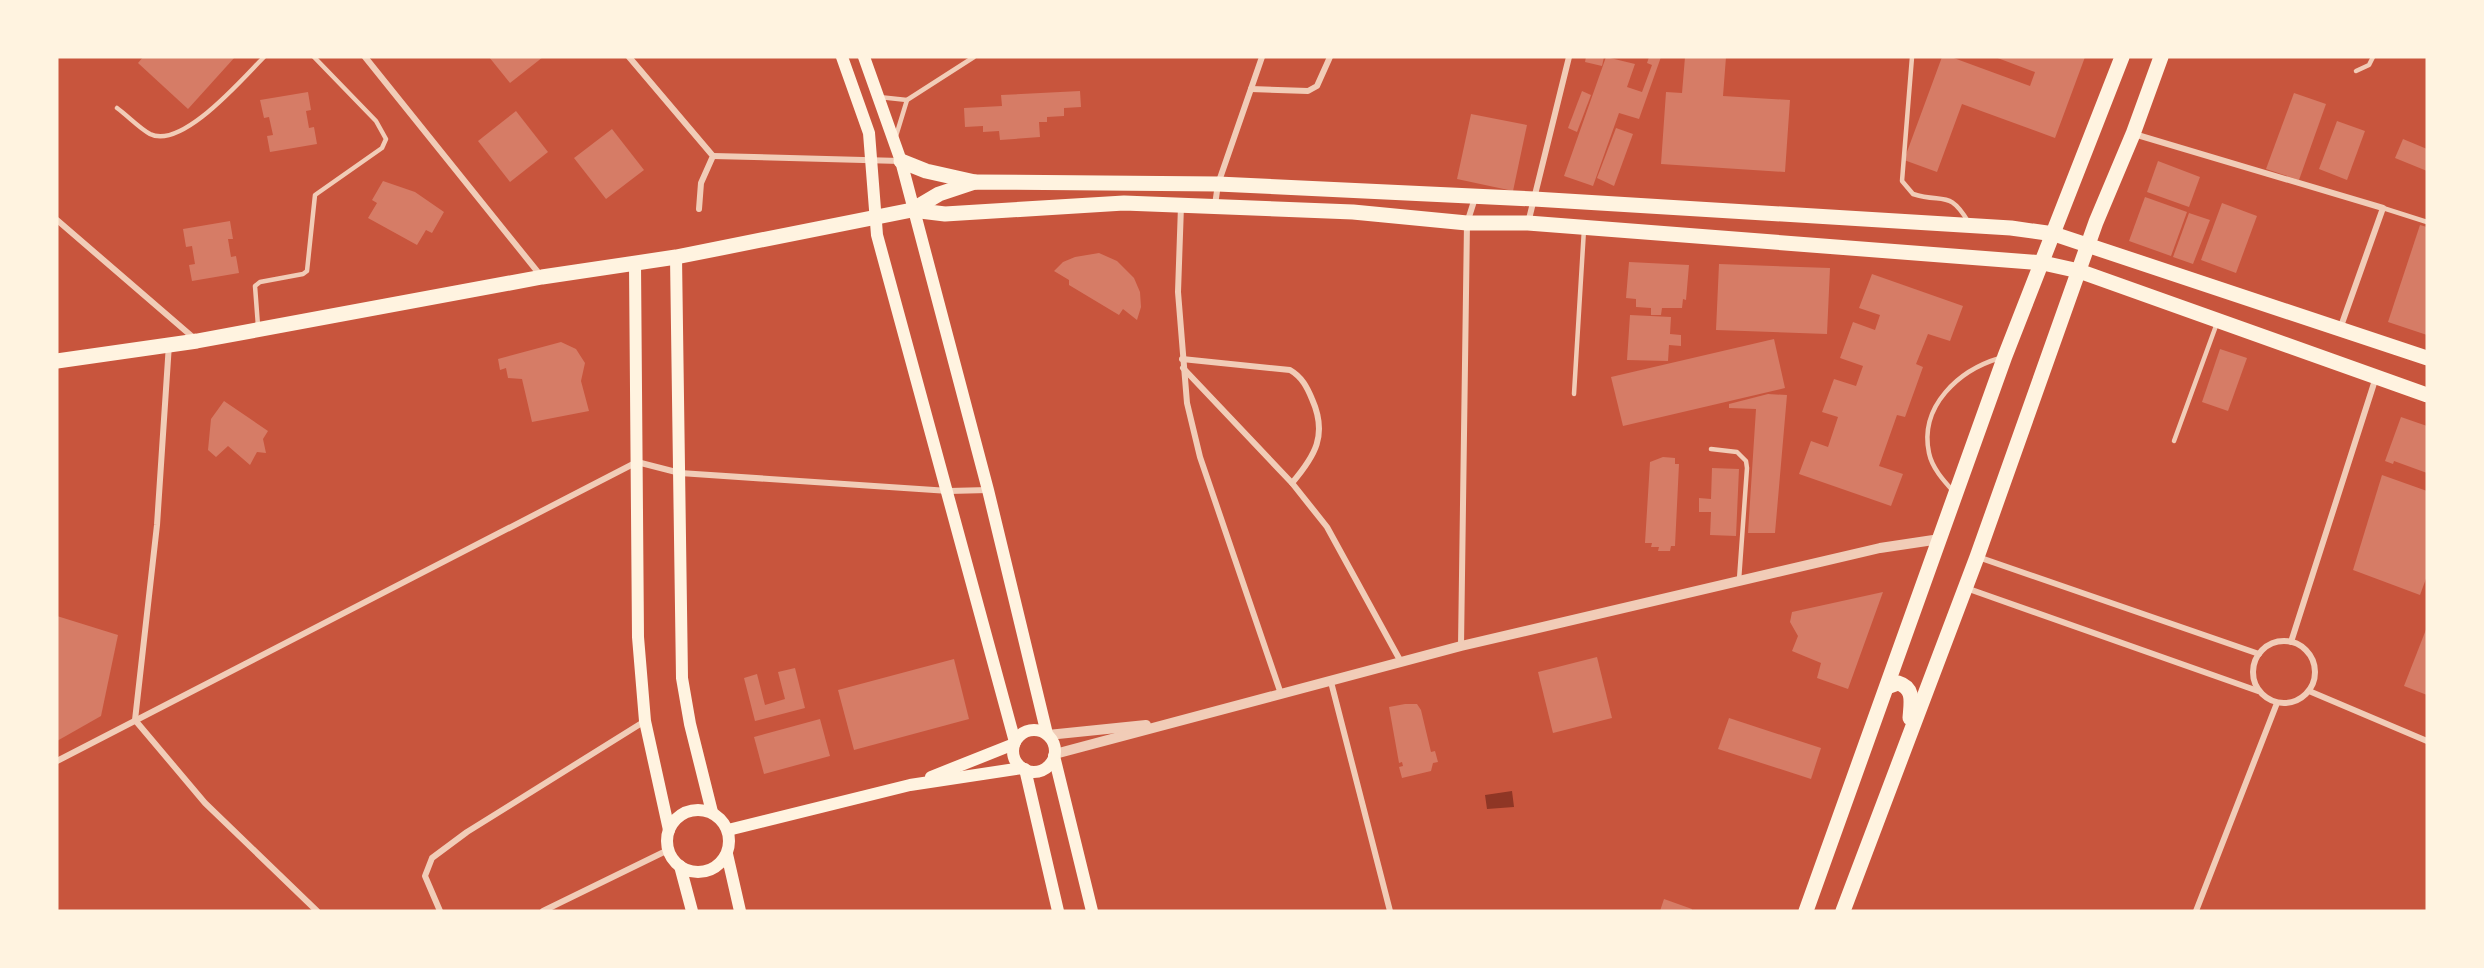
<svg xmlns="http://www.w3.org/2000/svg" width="2484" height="968" font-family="'Source Sans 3',sans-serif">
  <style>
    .water { fill: #8f3625 }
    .building { fill: #d67c66 }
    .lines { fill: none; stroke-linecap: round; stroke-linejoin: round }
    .service { stroke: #f1ccb7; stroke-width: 4.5 }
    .minor { stroke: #f1ccb7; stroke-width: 6 }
    .tertiary { stroke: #f1ccb7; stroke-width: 10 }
    .secondary { stroke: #fff3e0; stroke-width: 12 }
    .primary { stroke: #fff3e0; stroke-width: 15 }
  </style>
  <rect width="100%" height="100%" fill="#c8553d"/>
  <polygon class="water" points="1512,791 1514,807 1487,809 1485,795"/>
  <g class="building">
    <polygon points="143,57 235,57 188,109 138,63"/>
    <polygon points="489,57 543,57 510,83"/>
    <polygon points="1586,57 1604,57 1602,66 1585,62"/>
    <polygon points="1606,57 1635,64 1627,87 1642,92 1652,65 1647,63 1649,57 1661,57 1639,119 1619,113 1593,186 1564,176"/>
    <polygon points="1685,57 1726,57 1723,96 1790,100 1785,172 1661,164 1666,92 1682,93"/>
    <polygon points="1942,57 1951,57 2030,86 2035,72 1995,57 2085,57 2055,138 1962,104 1937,172 1904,160"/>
    <polygon points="1080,91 1081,107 1064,108 1064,116 1047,117 1047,122 1039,122 1040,137 1000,140 999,131 983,132 983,126 965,127 964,108 1002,106 1001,95"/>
    <polygon points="1582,91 1591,95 1577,132 1568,128"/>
    <polygon points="308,92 311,110 306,111 309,128 314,127 317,144 270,152 267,136 273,135 269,117 264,118 260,100"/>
    <polygon points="2294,93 2326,104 2299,180 2266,169"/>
    <polygon points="516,111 548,152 510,182 478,141"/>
    <polygon points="1471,114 1527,125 1513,191 1457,179"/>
    <polygon points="2337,121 2365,131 2347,180 2319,169"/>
    <polygon points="1616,128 1633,134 1614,186 1597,178"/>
    <polygon points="612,129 644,170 606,199 574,158"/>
    <polygon points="2403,139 2427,149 2427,171 2395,158"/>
    <polygon points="2158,161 2200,177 2189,207 2147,192"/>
    <polygon points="383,181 415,192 444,212 432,233 426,230 417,245 368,218 377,203 372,200"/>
    <polygon points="2145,197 2187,212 2171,256 2129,241"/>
    <polygon points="2222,203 2257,216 2236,273 2201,260"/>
    <polygon points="2189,213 2210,220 2193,264 2173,257"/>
    <polygon points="230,221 233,239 228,239 231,257 236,256 239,273 192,281 189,265 195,264 192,246 186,247 183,229"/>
    <polygon points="2420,225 2427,227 2427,335 2388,322"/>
    <polygon points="1099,253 1117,261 1134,278 1140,292 1141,307 1137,320 1123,309 1119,315 1069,285 1069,280 1054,271 1063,262 1075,257"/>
    <polygon points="1629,262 1689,265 1686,300 1683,299 1682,308 1662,308 1661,315 1651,315 1651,308 1636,307 1636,299 1626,298"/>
    <polygon points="1719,264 1830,268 1827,334 1716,330"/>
    <polygon points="1872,274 1963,306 1950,341 1928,334 1916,364 1923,367 1905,417 1897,415 1879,466 1903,474 1891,506 1799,474 1811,441 1828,447 1838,417 1822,412 1834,379 1856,386 1863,366 1840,358 1853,322 1875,330 1880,315 1859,308"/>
    <polygon points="1630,315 1671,317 1670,334 1681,335 1681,346 1669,345 1668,361 1627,360"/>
    <polygon points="1774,339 1785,388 1623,426 1611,377"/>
    <polygon points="561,342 576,349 585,363 581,381 589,411 532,422 522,379 508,378 506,368 500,370 498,359"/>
    <polygon points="2220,349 2247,358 2228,411 2202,402"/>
    <polygon points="1768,394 1787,395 1775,533 1748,533 1756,409 1729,408 1729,404"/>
    <polygon points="224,401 268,431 263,439 266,453 257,452 250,465 228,446 216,457 208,450 211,419"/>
    <polygon points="2401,417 2427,426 2427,473 2394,461 2393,464 2385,461"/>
    <polygon points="1663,457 1675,458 1675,464 1679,464 1675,546 1671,546 1670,551 1658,551 1659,547 1651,547 1652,543 1645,543 1650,462"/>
    <polygon points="1712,468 1739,469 1736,536 1710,535 1711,512 1699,512 1699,498 1711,499"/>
    <polygon points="2382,475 2427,491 2427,576 2420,595 2353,570"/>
    <polygon points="1883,592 1848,689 1817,678 1821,663 1792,651 1798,636 1790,622 1792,612"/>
    <polygon points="57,616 118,635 101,716 57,741"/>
    <polygon points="2427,627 2427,695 2404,686"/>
    <polygon points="1597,657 1612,718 1553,733 1538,672"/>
    <polygon points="954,659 969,719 854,750 838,690"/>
    <polygon points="795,668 805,708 755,721 744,678 757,674 765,705 785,699 778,672"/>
    <polygon points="1405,704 1417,704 1421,710 1431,752 1435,751 1438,762 1433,763 1431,771 1402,778 1399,767 1403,766 1402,762 1399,763 1389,707"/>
    <polygon points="1729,718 1821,748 1811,779 1718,749"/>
    <polygon points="820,719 830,756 764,774 754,737"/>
    <polygon points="1664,899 1692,909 1691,911 1660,911"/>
  </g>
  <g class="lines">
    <g class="service">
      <path d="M1912,57L1902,181L1913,194C1944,204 1949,189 1969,223"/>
      <polyline points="2356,71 2369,65 2373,57"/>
      <polyline points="879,97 907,100 974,57"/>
      <path d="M117,108C128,116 139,128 150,134C182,150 243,78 264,57"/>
      <polyline points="896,136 907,100"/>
      <polyline points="2383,208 2427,222"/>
      <polyline points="258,326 255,286 260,282 303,274 307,271 315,195 382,148 386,139 376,121 314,57"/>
      <polyline points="1574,394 1584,229"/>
      <polyline points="2174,441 2217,323"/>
      <polyline points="1711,449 1737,452 1746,461 1747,468 1739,580"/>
      <path d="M1954,492C1944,481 1932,468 1929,453C1919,406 1959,370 2000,358"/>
    </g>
    <g class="minor">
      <polyline points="365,57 541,276"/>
      <polyline points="629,57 713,156 701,183 699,209"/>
      <polyline points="1251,89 1308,91 1317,86 1330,57"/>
      <polyline points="2134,134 2383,208 2340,329"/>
      <polyline points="713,156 900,161"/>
      <polyline points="1215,205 1218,184 1262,57"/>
      <polyline points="1181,206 1178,292 1187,403 1200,457 1281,694"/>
      <polyline points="57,220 195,339"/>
      <polyline points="1528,223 1569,57"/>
      <polyline points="169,344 157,525 135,720 205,803 317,911"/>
      <path d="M1182,359L1290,370C1302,377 1307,387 1312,399C1328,435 1315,456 1292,483"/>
      <polyline points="1183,368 1292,483 1327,527 1401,662"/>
      <polyline points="1978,557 2259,654"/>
      <polyline points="1966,588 2258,691"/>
      <circle cx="2284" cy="672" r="31"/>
      <polyline points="2291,642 2376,377"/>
      <polyline points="1461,646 1467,223 1475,198"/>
      <polyline points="1331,682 1390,911"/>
      <polyline points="2309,691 2427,741"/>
      <polyline points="57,761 637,462 680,473 949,491 988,490"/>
      <polyline points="440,911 425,876 432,858 467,832 645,721"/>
      <polyline points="543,911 668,850"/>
      <polyline points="2196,911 2277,703"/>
    </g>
    <g class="tertiary">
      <polyline points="1048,735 1146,725"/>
      <polyline points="1055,754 1461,646 1880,548 1940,539"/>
    </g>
    <g class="secondary">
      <polyline points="842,57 869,133 877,235 1015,742"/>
      <polyline points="864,57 901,161 988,490 1047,734"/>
      <polyline points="676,257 682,678 690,724 712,812"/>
      <polyline points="635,264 638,637 645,721 669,830"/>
      <circle cx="1034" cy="751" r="21"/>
      <polyline points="1054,756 1092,911"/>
      <polyline points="1025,769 1058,911"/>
      <polyline points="931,777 1014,744"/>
      <circle cx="698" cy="841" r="31"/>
      <polyline points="728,830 910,785 1022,768"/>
      <polyline points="727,854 740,911"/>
      <polyline points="680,866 692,911"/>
    </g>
    <g class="primary">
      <polyline points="901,161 926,171 975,182"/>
      <polyline points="912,210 939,194 975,182 1218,184 1534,199 2011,228 2054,234 2427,358"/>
      <polyline points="57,361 197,341 542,277 676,257 912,210 945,214 1124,203 1353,212 1467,223 1528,223 2043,263 2079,271 2427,395"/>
      <path d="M1887,687L1898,683C1915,688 1911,703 1910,718"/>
      <polyline points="1806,911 2005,356 2122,57"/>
      <polyline points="1843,911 1977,557 2096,222 2133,134 2161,57"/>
    </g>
  </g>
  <rect width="2484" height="968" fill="none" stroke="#fff3e0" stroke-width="117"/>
</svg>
